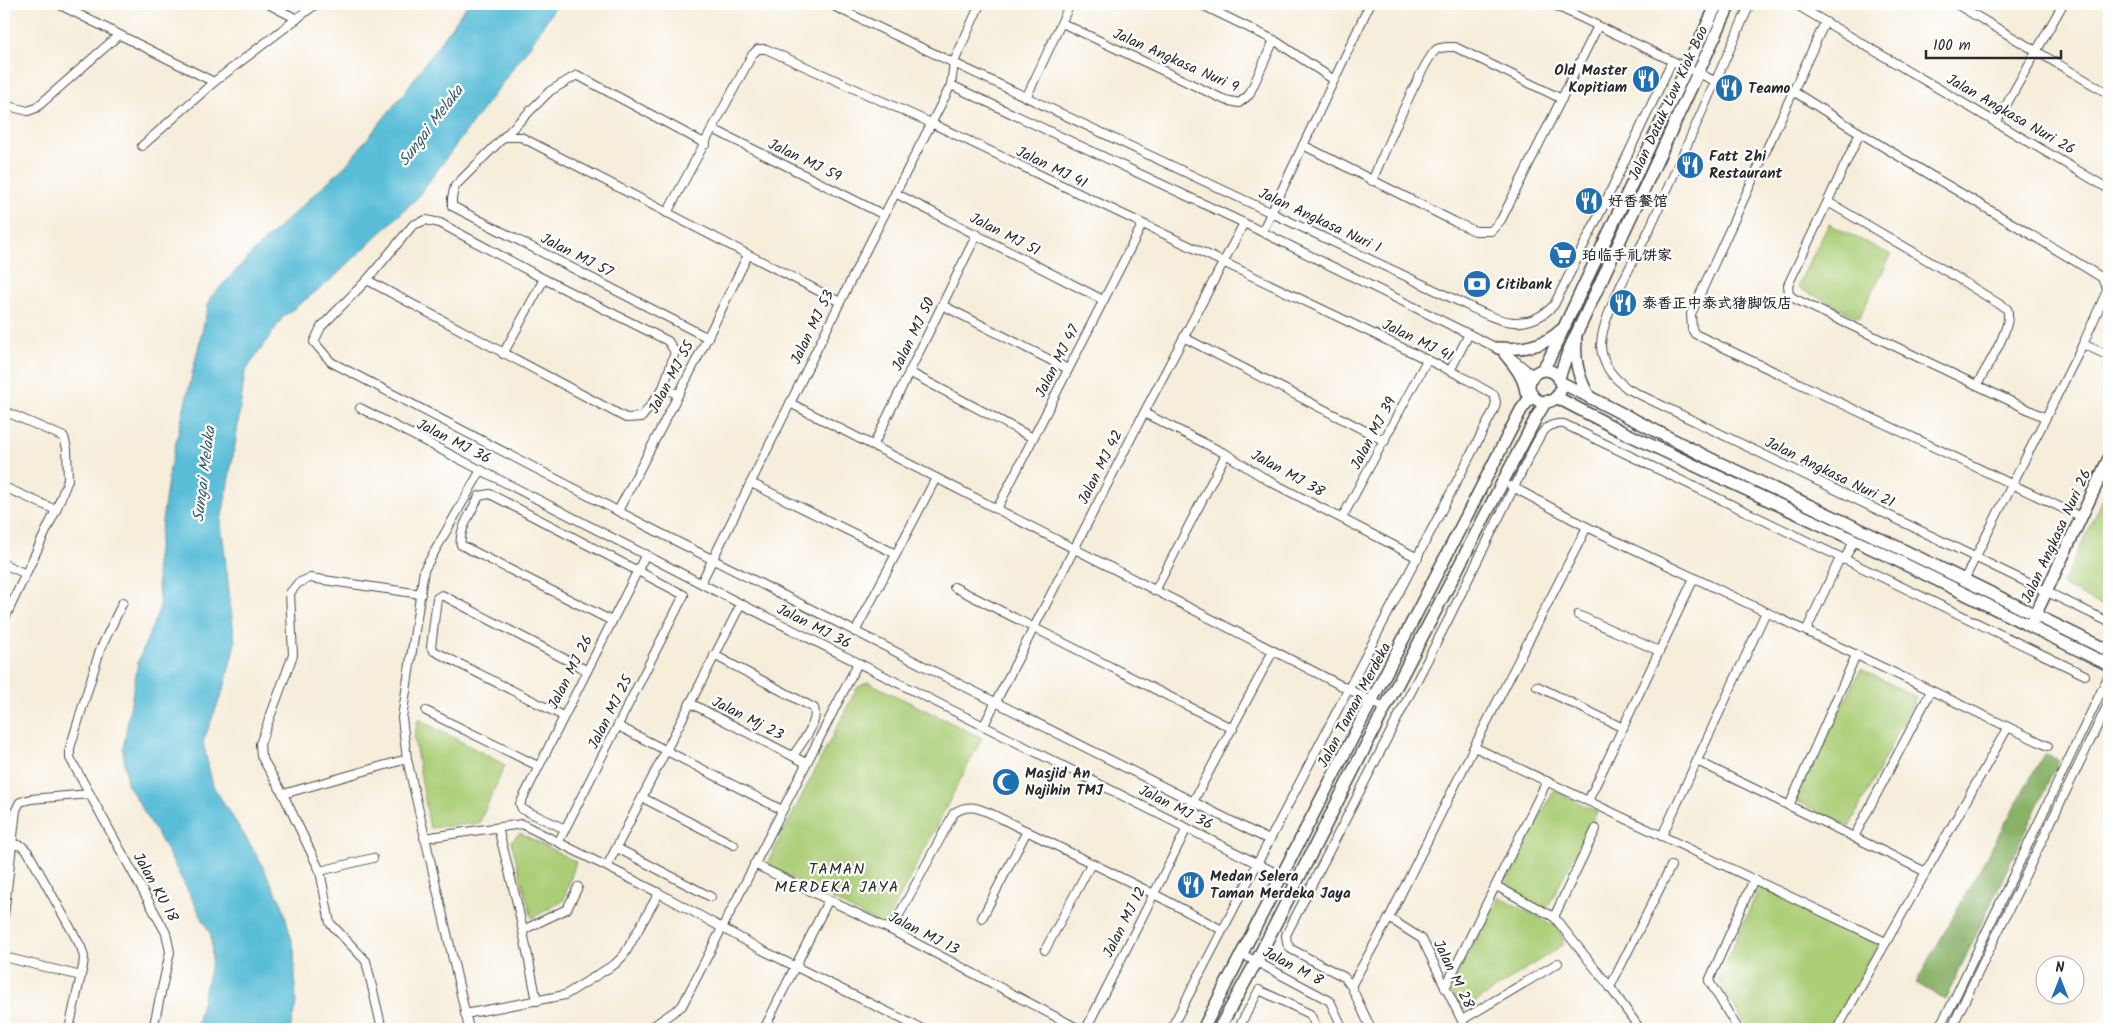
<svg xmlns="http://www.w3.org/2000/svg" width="2113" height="1033" font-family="Kalam,'LXGW WenKai TC',sans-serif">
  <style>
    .green { fill: #acce77; stroke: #6c7c51 }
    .forest { fill: #89b168; stroke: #5a6e4a }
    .water { fill: #5abdd8; stroke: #427482 }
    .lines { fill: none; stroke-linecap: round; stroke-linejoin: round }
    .street-casing { stroke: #494845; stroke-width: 10 }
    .secondary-casing { stroke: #494845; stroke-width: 14 }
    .street { stroke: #fff; stroke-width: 8 }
    .secondary { stroke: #fff; stroke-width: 11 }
    .labels { text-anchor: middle; stroke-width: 4.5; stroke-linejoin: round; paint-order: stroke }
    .street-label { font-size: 15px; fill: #2b2b2b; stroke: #fff }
    .poi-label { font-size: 15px; font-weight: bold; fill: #2b2b2b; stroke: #fff; text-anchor: start }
    .water-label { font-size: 16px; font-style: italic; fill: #3b5e68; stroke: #fff }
    .neighbourhood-label { font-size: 16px; letter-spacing: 1px; fill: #2b2b2b; stroke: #fff }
  </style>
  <rect width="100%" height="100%" fill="#fff"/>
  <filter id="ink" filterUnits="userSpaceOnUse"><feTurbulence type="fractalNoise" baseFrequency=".02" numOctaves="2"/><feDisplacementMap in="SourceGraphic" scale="10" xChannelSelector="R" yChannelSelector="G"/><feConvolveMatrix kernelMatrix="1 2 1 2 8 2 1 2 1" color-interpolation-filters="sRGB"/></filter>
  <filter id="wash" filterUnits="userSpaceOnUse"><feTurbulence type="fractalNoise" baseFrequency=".0096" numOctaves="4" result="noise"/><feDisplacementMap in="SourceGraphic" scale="20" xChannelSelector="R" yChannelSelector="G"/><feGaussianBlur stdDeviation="1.12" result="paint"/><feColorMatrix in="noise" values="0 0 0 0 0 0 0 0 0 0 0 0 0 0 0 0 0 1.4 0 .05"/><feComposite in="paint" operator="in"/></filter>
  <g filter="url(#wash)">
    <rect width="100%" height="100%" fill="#f6edda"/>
    <g class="green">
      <polygon points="1829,224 1891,255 1859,318 1797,287"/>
      <polygon points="2109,487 2109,609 2062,585"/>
      <polygon points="1861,669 1916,697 1849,827 1795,800"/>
      <polygon points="868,682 982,738 884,927 767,864 857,688"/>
      <polygon points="418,719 505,765 479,823 430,828 414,738"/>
      <polygon points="1554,790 1597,812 1546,910 1503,888"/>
      <polygon points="520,833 576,862 563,901 532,918 511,841"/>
      <polygon points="1760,886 1879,944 1831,1028 1748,1029 1718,980"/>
      <polygon points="1499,897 1559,928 1564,944 1460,1012 1449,988"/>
    </g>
    <polygon class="forest" points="2044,754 2059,760 1945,1000 1916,983"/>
    <polygon class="water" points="468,4 557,4 529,47 415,200 332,279 283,317 245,372 236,439 221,522 235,643 225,685 203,742 213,786 256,854 282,904 294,949 296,1004 290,1029 196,1029 212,960 211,935 164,845 127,783 123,749 138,662 160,607 156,564 169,472 210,298 260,245 346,165 404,93"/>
  </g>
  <g filter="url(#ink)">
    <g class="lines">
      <defs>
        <g id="street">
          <polyline points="58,4 214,82"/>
          <polyline points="268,4 297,19"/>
          <path d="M829,4L1456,300C1490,316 1522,338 1554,305L1603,207L1672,61"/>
          <polyline points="1200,4 1274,40 1334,80"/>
          <polyline points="1552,4 1715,81"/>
          <path d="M1750,4C1716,79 1683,155 1649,230C1635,259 1601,316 1601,346C1602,366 1614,378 1628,389L2109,622"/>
          <polyline points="1795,4 2109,189"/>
          <polyline points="1956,4 2109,94"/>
          <polyline points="1825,22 1691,314 1692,329 1695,334 2081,517"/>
          <polyline points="1062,23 1225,100 1239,103 1249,95 1274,40"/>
          <polyline points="951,85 1244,223 1501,350"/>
          <path d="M1793,91C1894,156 1999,214 2101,277L2107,287L2106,293L2083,344L1964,580"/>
          <polyline points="1027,96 1070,4"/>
          <polyline points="4,105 28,111 36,108 119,35"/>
          <polyline points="1996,123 2063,4"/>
          <polyline points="713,129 884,215"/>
          <polyline points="1860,133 1788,285 1789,294 1793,298 2046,418"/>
          <polyline points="504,137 550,91 577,75 706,144"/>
          <polyline points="1303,145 1455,222 1475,231 1491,231 1501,220 1598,26"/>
          <polyline points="142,146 214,82 316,4"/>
          <path d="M1372,181C1381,160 1424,57 1437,49C1443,46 1449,47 1455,47L1562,99"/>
          <polyline points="895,193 1103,300"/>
          <path d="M1828,202L1956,277L2007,309C2014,326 1986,368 1977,385"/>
          <polyline points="667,213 752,55 758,49 766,49 931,123 1330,313 1461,376 1494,395 1496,402 1494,410 1171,1029"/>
          <polyline points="1262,232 1370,4"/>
          <polyline points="367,280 626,418 642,417 663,388"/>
          <polyline points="942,305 1068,369"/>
          <polyline points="708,338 452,206 452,198 455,186 504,137 521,137 840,302"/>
          <polyline points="1185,338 1385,441"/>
          <polyline points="2083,344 2109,356"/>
          <polyline points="503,354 544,279"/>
          <polyline points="1512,358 1533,375"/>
          <polyline points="1450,371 1469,334"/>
          <polyline points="909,372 1033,438"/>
          <polyline points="677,394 663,388 675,352 668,341 544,279 440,223 426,220 413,225 367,280 321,327 314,342 331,362 660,533 1269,840"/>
          <polyline points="790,403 1385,708"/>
          <polyline points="360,408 741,604 1296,883"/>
          <polyline points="4,411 64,437 67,449 68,480 56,510 4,620"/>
          <polyline points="1144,413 1226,454 1269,481 1418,558"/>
          <polyline points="873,446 977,234"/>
          <polyline points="751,483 896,554"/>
          <polyline points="1511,486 1587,527 2048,746"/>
          <polyline points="4,487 56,510"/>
          <polyline points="997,509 1142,225"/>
          <polyline points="618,511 698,357 748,255"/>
          <polyline points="1342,518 1427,360"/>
          <polyline points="1844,560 1854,541"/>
          <polyline points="4,564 26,574"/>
          <polyline points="701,583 861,260 951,85 954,62 980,4"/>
          <polyline points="954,587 1233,729"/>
          <polyline points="1155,591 1226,454"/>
          <polyline points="123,602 100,650 70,748 70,758 166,933 170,952 153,1029"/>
          <polyline points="1578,615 1659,651"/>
          <polyline points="1806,631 1840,558"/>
          <polyline points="855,632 936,478"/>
          <path d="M714,655L814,708C819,723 801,743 793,756"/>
          <polyline points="1537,686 1623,728"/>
          <polyline points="690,703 806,763"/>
          <polyline points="426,711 538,766"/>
          <polyline points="563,716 434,651 431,647 437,598 442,595 586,670"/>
          <polyline points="984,725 1147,407 1244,223"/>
          <polyline points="618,726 782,810"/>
          <polyline points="1474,747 1886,942"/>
          <polyline points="1697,761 1926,872"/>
          <polyline points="283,794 407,759"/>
          <polyline points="643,798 734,845"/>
          <polyline points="1588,801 1694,578"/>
          <polyline points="1193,802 1273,651"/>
          <polyline points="1789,806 1856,655"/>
          <polyline points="498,828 518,907 537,1001"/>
          <polyline points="565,829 522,809 520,804 646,554"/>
          <polyline points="1662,836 1766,612"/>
          <polyline points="1854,837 1931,691"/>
          <polyline points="424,838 522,824 659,893 762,950 922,1029"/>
          <path d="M559,841L684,595L490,494L479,496C473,510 458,530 461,545L612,621"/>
          <polyline points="12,844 22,846 28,852 81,947 84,957 83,966 69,1029"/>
          <polyline points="617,848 711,897"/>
          <polyline points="754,864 891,930 1079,1029"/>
          <polyline points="607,866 741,604"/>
          <polyline points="320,871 373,858"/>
          <polyline points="1496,886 1554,917 1610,987 1640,1029"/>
          <polyline points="4,916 16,810 20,802 31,799 90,794"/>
          <polyline points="1554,917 1596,829"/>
          <polyline points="982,918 1027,831"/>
          <polyline points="1389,918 1422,939 1466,1029"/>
          <polyline points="523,930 567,909 578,887"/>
          <path d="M891,930L954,813C968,803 979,808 994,815L1154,894L1222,930"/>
          <polyline points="1045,950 1091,864"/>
          <polyline points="1242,954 1330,1001 1343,1029"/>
          <polyline points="4,957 81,976"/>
          <polyline points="1351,986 1389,918 1474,747 1587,527"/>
          <polyline points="1610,987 1671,866"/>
          <polyline points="1445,988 1547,781"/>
          <polyline points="465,1014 565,995 615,964 624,955 659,893"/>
          <polyline points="1462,1020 1558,963"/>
          <polyline points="382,1029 366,961 330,923 320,871 283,794 261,756 260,744 293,655 290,593 298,583 310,578 421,594"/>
          <polyline points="469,1029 407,759 402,718 424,570 481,470"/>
          <polyline points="649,1029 682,1006 858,663"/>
          <polyline points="764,1029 828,901"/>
          <polyline points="1086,1029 1187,828"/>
          <polyline points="1238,1029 1259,990 1310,1014 1317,1029"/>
          <path d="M1371,1029L1351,986L1344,977L1291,949L1287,943L1286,935L1448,620L1532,451C1540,436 1544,422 1564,424L2085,675"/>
          <polyline points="1738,1029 1709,981 1754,879"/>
          <polyline points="1837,1029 2008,727"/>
          <polyline points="1937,1029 1949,1010 2109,675"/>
          <polyline points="1951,1029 2109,702"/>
        </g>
        <g id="secondary">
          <path d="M1576,340C1574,361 1579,380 1590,398"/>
          <path d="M1498,348C1521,350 1544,347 1561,330"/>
          <path d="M1505,354C1515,366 1524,377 1526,392"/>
          <polyline points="1542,370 1549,359 1717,4"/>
          <circle cx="1545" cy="386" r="16"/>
          <polyline points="1559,378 1568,352 1730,4"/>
          <polyline points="1560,382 1709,458 1893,545 2109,651"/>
          <polyline points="1556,397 1621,431 1888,556 2109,665"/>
          <polyline points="2032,622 2109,458"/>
          <polyline points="1203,1029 1521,410 1532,395"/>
          <polyline points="1219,1029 1256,962 1385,708 1536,418 1546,401"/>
        </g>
      </defs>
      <use href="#street" class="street-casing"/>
      <use href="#secondary" class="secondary-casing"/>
      <use href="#street" class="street"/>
      <use href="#secondary" class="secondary"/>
    </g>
  </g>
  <defs>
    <symbol id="restaurant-disc" viewBox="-11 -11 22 22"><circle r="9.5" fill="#1f6fb2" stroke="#fff"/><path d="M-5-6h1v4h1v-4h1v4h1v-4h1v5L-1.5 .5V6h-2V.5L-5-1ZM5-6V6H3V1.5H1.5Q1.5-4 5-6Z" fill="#fff"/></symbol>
    <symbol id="supermarket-disc" viewBox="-11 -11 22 22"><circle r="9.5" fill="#1f6fb2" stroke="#fff"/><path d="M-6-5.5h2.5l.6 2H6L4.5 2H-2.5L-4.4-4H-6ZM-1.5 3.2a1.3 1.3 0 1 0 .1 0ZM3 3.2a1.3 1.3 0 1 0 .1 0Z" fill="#fff"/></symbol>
    <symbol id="bank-disc" viewBox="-11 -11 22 22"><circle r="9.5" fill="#1f6fb2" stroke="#fff"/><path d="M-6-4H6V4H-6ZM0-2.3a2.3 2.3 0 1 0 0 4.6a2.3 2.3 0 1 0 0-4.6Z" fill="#fff"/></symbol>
    <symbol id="mosque-disc" viewBox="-11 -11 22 22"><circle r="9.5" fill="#1f6fb2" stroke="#fff"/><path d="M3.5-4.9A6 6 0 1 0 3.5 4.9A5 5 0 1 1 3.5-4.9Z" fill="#fff"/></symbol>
  </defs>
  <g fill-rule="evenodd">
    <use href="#restaurant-disc" x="1630" y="63" width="32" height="32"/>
    <use href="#restaurant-disc" x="1713" y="72" width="32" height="32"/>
    <use href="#restaurant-disc" x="1674" y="149" width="32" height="32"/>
    <use href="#restaurant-disc" x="1573" y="185" width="32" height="32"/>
    <use href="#supermarket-disc" x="1547" y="239" width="32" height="32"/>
    <use href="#bank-disc" x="1461" y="268" width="32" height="32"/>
    <use href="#restaurant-disc" x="1607" y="287" width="32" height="32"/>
    <use href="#mosque-disc" x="990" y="766" width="32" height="32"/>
    <use href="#restaurant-disc" x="1175" y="869" width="32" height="32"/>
  </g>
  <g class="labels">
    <g class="street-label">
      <text transform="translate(1176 60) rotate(24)" y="5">Jalan Angkasa Nuri 9</text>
      <text transform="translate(1668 103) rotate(-65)" y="5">Jalan Datuk Low Kiok Boo</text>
      <text transform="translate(2011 114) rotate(30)" y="5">Jalan Angkasa Nuri 26</text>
      <text transform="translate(805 160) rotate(26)" y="5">Jalan MJ 59</text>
      <text transform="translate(1052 167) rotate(26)" y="5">Jalan MJ 41</text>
      <text transform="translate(1320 220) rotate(25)" y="5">Jalan Angkasa Nuri 1</text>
      <text transform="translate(1005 234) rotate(27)" y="5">Jalan MJ 51</text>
      <text transform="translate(577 255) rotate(27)" y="5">Jalan MJ 57</text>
      <text transform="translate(812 327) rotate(-64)" y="5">Jalan MJ 53</text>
      <text transform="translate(913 334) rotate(-64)" y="5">Jalan MJ 50</text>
      <text transform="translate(1418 340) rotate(26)" y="5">Jalan MJ 41</text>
      <text transform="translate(1057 361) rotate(-63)" y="5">Jalan MJ 47</text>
      <text transform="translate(671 377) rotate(-62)" y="5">Jalan MJ 55</text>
      <text transform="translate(1373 433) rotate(-62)" y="5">Jalan MJ 39</text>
      <text transform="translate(454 441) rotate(27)" y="5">Jalan MJ 36</text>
      <text transform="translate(1100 467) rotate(-63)" y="5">Jalan MJ 42</text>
      <text transform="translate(1830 472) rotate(26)" y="5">Jalan Angkasa Nuri 21</text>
      <text transform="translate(1288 473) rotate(29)" y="5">Jalan MJ 38</text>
      <text transform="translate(2056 536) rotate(-65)" y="5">Jalan Angkasa Nuri 26</text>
      <text transform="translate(814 626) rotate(27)" y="5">Jalan MJ 36</text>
      <text transform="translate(570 672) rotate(-63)" y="5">Jalan MJ 26</text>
      <text transform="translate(1354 705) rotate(-62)" y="5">Jalan Taman Merdeka</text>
      <text transform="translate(610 712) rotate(-63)" y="5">Jalan MJ 25</text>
      <text transform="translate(748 718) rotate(27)" y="5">Jalan Mj 23</text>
      <text transform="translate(1176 807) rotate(27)" y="5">Jalan MJ 36</text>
      <text transform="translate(156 887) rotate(61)" y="5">Jalan KU 18</text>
      <text transform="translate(1124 922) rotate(-63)" y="5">Jalan MJ 12</text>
      <text transform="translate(924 933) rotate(27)" y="5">Jalan MJ 13</text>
      <text transform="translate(1293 966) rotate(28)" y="5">Jalan M 8</text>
      <text transform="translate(1454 974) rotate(64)" y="5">Jalan M 28</text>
    </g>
    <g class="poi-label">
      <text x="1627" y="75" text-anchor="end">Old Master<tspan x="1627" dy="17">Kopitiam</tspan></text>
      <text x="1748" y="93">Teamo</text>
      <text x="1709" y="161">Fatt Zhi<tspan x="1709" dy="17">Restaurant</tspan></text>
      <text x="1608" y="206">好香餐馆</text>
      <text x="1582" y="260">珀临手礼饼家</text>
      <text x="1496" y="289">Citibank</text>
      <text x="1642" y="308">泰香正中泰式猪脚饭店</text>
      <text x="1025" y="778">Masjid An<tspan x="1025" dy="17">Najihin TMJ</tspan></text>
      <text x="1210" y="881">Medan Selera<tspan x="1210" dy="17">Taman Merdeka Jaya</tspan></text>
    </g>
    <g class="water-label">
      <text transform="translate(430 125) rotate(-53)" y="6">Sungai Melaka</text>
      <text transform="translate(203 474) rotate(-83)" y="6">Sungai Melaka</text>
    </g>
    <g class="neighbourhood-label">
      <text x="837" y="874">TAMAN<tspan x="837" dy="18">MERDEKA JAYA</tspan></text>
    </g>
  </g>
  <rect width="2113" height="1033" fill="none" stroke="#fff" stroke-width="20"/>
  <g transform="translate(2060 980)"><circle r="24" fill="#ffffff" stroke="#aaaaaa"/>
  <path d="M0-4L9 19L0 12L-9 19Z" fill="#1f6fb2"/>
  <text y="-8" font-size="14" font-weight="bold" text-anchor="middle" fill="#2b2b2b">N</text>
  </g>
  <path d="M1926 50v8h135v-8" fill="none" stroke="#2b2b2b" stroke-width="2.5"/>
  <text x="1933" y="50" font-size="15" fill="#2b2b2b" stroke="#ffffff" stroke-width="4" paint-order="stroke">100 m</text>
</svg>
